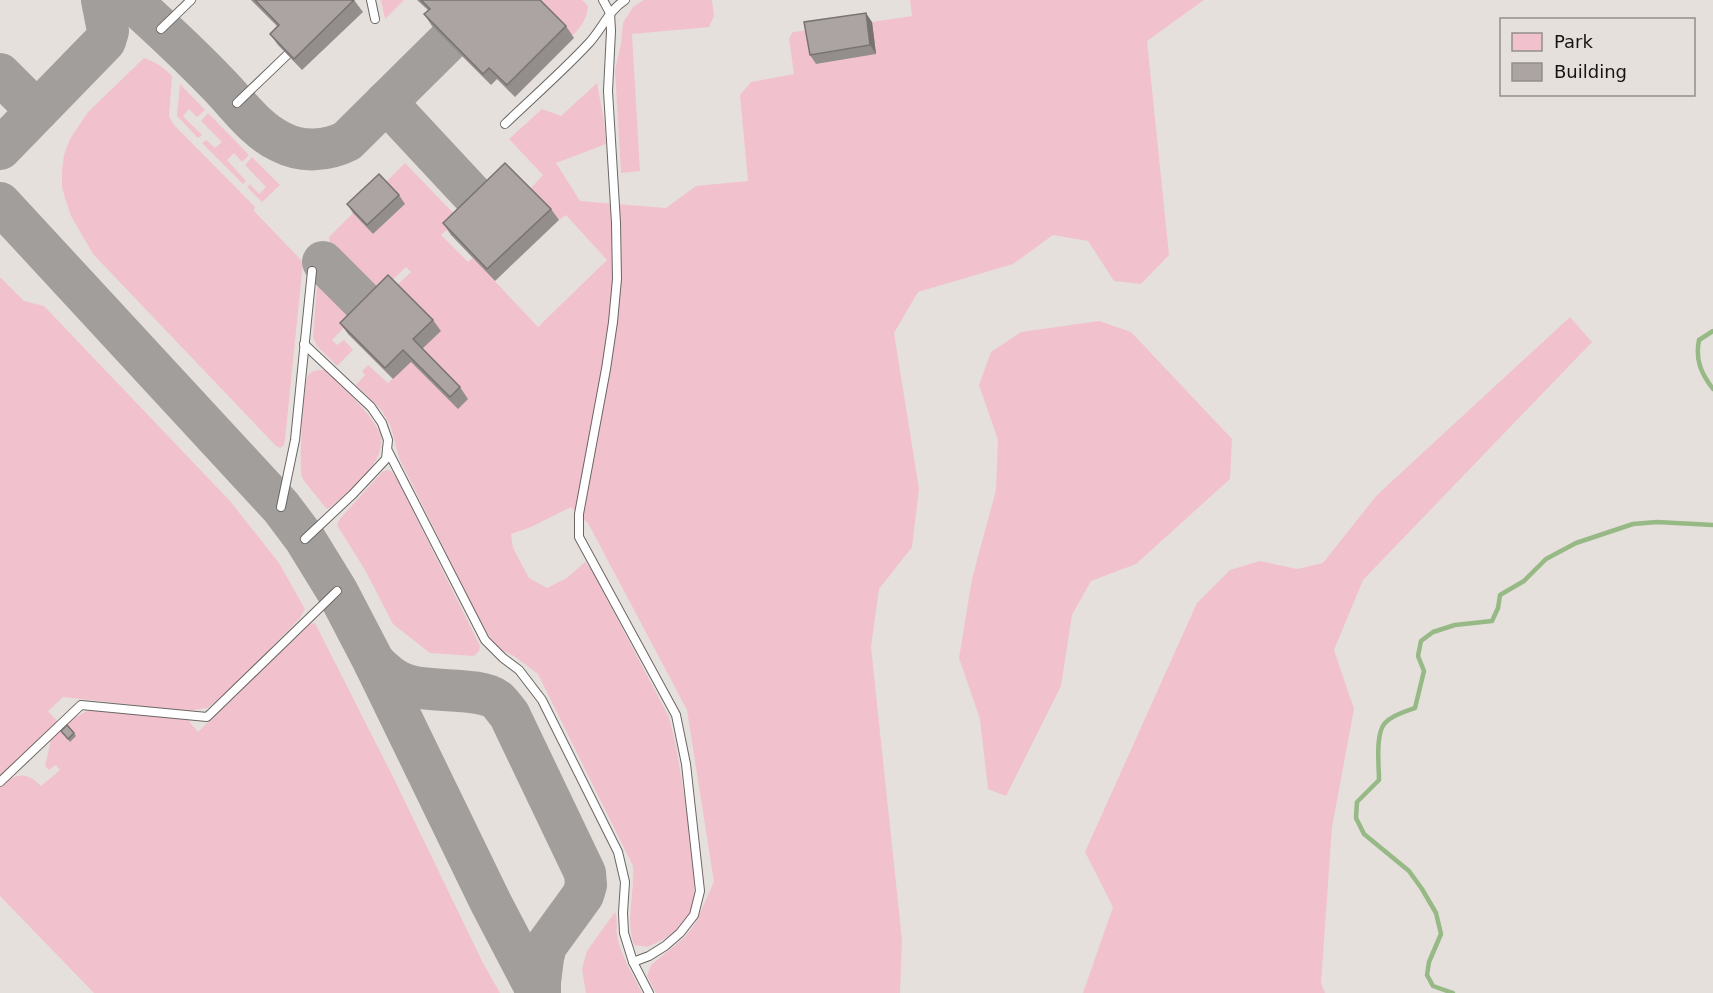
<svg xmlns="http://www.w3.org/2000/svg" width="1713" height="993" font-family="'DejaVu Sans',sans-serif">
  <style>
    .green { fill: #f2c1ce }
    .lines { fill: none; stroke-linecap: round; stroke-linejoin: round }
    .stream { stroke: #96b985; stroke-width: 4.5 }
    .taxiway { stroke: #a29e9c; stroke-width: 42 }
    .service-casing { stroke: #6a6663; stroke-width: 10 }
    .service { stroke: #fff; stroke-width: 8 }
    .wall { fill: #938d8c }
    .shaded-wall { fill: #787372 }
    .building { fill: #aba4a3; stroke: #787372; stroke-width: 1.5 }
  </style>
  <rect width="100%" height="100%" fill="#e5e0dc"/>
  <g class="green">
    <polygon points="381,0 404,0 385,19"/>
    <path d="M537,0H582L588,6C587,19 581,27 572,36Z"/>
    <polygon points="644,0 712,0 714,16 709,27 632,34 640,171 621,173 615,70 621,44 623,23 633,7"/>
    <path d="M910,0H1204L1147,41L1169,255L1141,284L1114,281L1088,241L1053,235L1013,264L918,292L894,333L919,489L912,547L879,589L871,647L902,940L900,993H656L647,976L651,965L685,937L696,922L714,882L687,710L588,523L571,507L531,527L511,534L513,548L529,578L547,588L567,578L585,562L591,569L669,717L676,746L690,831L695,874L694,892L692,908L688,919L679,929L664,939L648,947L634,945C625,918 635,893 633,866L538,674L514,656L501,650L492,641L480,621L399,458L391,427L382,411L356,385L365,375L362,371L368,365L388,383L411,362L458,408L421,351L396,286L411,272L406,267L376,296L333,253L329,237L353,213L373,234L405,204L385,183L405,163L459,219L441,235L468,262L473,258L538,327L607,260L566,215L559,220L529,190L543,175L509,139L542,109L561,116L597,83L604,121L606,144L556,163L580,201L666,208L696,186L748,181L740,95L751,82L794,74L789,38L793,32L810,30L817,64L875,54L872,22L912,16Z"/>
    <path d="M144,58C156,62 163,67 172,76L169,116L174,125L255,207L254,211L303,262L285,440L284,445L280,448L275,445L93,254L71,216L65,198L62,187V170L64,155L70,139L88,112Z"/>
    <polygon points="180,84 205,110 197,117 189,109 183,116 202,135 198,138 177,116"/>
    <polygon points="208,113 249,155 242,162 234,153 227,160 246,181 243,184 202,143 206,140 215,148 222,142 201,121"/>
    <polygon points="252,157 280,185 262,202 247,187 250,184 259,194 266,187 245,165"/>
    <polygon points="0,277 24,301 44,306 230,501 279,563 305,609 300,618 225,696 207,708 187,711 63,697 48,711 58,722 0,776"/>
    <polygon points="321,280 355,316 332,340 337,345 344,340 353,350 337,366 317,346 313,337 317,286"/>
    <polygon points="1570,317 1592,342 1363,580 1334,650 1354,709 1332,827 1321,983 1325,993 1083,993 1113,907 1085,852 1197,603 1230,570 1260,561 1297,569 1323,563 1377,495"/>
    <polygon points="1099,321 1131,332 1232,439 1230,479 1136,564 1091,581 1072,615 1061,686 1006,796 988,789 980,719 959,658 972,579 996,490 998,440 979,385 991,352 1021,332"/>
    <path d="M318,370H325C338,382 378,420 381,437C382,445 379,457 374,463C363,481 344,495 328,509L325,507C320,500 305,483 302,477C299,467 303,388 307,378C309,373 313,371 318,370Z"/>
    <polygon points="387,470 391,471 396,477 480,646 479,651 474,656 430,653 393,624 365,570 337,525 339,520 382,472"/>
    <path d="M315,623L394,779L483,963L500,993H94L0,896V787C15,773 26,771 41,786L60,770L56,765L49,770L45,766L51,740L72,719L87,711L102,709L188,720L198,732L307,627L311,624Z"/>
    <path d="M615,912C618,920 616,928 617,936C621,956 633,975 642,993H586L582,969L587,951Z"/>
  </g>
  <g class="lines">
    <g class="stream">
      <path d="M1713,331L1699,340C1695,360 1701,373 1713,389"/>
      <path d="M1453,993L1433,986L1427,975L1429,962L1441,934L1436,913L1422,889L1409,871L1364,834L1356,818L1357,802L1379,780C1379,765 1375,734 1385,723C1392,715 1406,711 1415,708L1424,671L1418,656L1421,641L1433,632L1455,625L1492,621L1498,608L1500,595L1524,581L1546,559L1576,543L1633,524L1657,522L1713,525"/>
    </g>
    <g class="taxiway">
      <path d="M130,0C160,27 189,54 217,83C237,103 255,130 281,142C302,153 327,151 347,141L448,41"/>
      <polyline points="0,74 37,111"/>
      <polyline points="386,102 482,205"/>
      <polyline points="0,149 105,41 108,31 102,0"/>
      <polyline points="0,203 281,507 305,539 337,591 374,662 491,903 538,993"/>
      <polyline points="323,262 372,311"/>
      <path d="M374,662C383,671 392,680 404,684C429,694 479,686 497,700C501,703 505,710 509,714L585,873L586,885L583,895L546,946L543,958L540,982V993"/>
    </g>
    <defs>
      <g id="service">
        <polyline points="371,0 375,19"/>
        <polyline points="603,0 610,13 611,31 608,91 616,223 617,279 613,322 606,369 579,514 579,537 676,715 686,764 700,891 694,915 680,933 665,946 649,956 633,962"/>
        <polyline points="161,29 191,0"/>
        <polyline points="237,103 287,55"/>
        <path d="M505,124C533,97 563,71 589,43C602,29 609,10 625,0"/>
        <polyline points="304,344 371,407 382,423 388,440 386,459 353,494 305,539"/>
        <polyline points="387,449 485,640 503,658 519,670 542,700 618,852 625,882 623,913 624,933 633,962 649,993"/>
        <polyline points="281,507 295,440 312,271"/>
        <polyline points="0,782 81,705 207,717 337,591"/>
      </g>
    </defs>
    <use href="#service" class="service-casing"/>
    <use href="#service" class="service"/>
  </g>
  <g class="wall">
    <polygon points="251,0 354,0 363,12 302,70 278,45 270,34 277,26"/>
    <polygon points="417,0 540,0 566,26 574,38 515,97 497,79 491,85 432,26 424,14 428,10"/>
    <polygon points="872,22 876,54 816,64 810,55"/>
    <polygon points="399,195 405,204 373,234 353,213 347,204"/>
    <polygon points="551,209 559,220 495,281 451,235 443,223"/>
    <polygon points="433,320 441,331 422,349 460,387 468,399 458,409 411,362 393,379 348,334 340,323"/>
    <polygon points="61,731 74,733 76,736 70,742"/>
  </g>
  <polygon class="shaded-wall" points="866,13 872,22 876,54 870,45"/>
  <g class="building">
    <polygon points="255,0 354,0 294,59 270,34 279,25"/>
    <polygon points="421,0 540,0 566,26 507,85 489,68 483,74 424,14 430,9"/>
    <polygon points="866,13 870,45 810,55 804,22"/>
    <polygon points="505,163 551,209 487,269 443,223"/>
    <polygon points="379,174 399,195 367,225 347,204"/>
    <polygon points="388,275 433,320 413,339 460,387 450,397 403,350 385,368 340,323"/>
    <polygon points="67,725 74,733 68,739 61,731"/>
  </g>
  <rect x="1500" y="18" width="195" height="78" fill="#e5e0dc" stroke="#928e8c" stroke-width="1.5"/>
  <rect x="1512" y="33" width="30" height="18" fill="#f2c1ce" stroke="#928e8c" stroke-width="1.5"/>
  <text x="1554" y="48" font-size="18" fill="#161413">Park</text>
  <rect x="1512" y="63" width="30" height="18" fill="#aba4a3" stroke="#928e8c" stroke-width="1.5"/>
  <text x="1554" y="78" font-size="18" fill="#161413">Building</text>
</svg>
